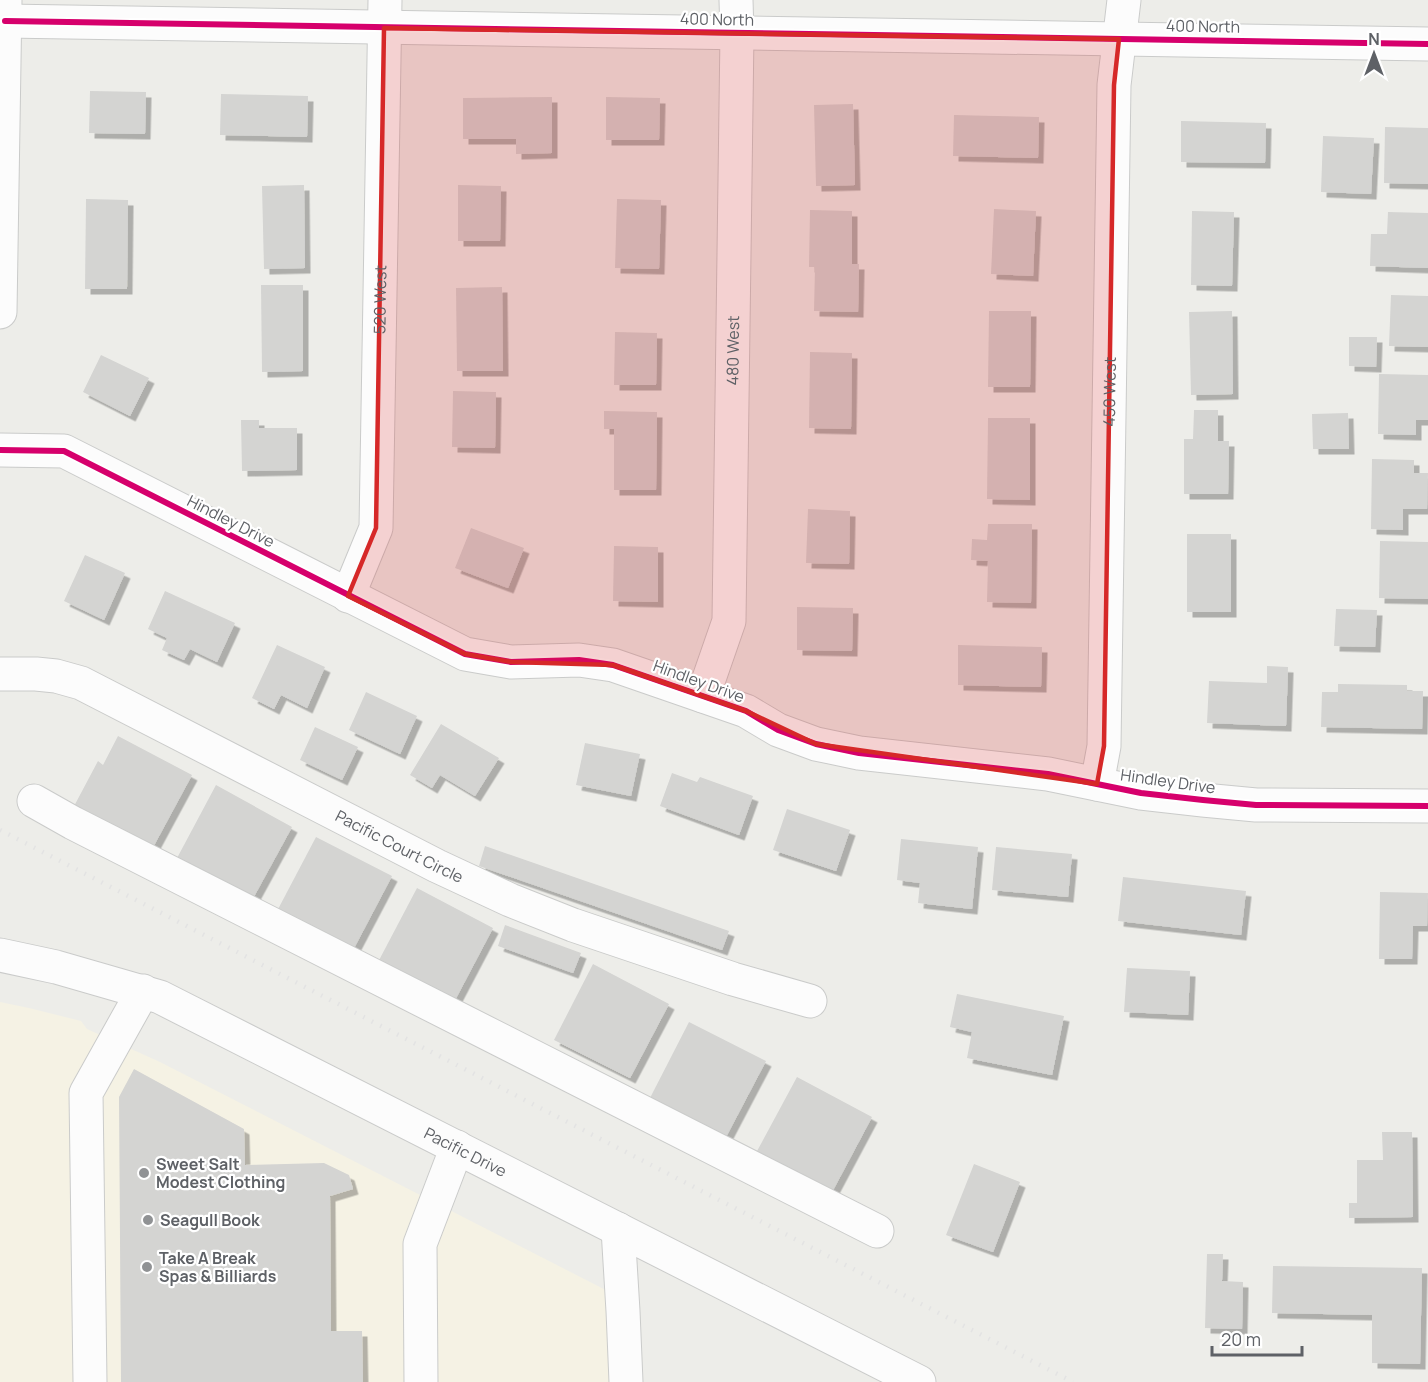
<svg xmlns="http://www.w3.org/2000/svg" width="1428" height="1382" font-family="Manrope,sans-serif">
  <style>
    .commercial { fill: #f5f2e4 }
    .building { fill: #d4d4d2; filter: url(#shadow) }
    .lines { fill: none; stroke-linecap: round; stroke-linejoin: round }
    .minor-casing { stroke: #cacbca; stroke-width: 35 }
    .minor { stroke: #fcfcfc; stroke-width: 33 }
    .rail { stroke: #e3e3e3; stroke-width: 4.5; stroke-dasharray: 1.5 8; stroke-linecap: butt }
    .cycleway-casing { stroke: #fff; stroke-width: 10 }
    .cycleway { stroke: #d6006c; stroke-width: 6 }
    .marked { fill: #d62828; fill-opacity: 0.2; stroke: #d62828; stroke-width: 4.5; stroke-linejoin: round }
    .poi-dot { fill: #909294; stroke: #fff; stroke-width: 2 }
    .labels { text-anchor: middle; stroke-width: 4.5; stroke-linejoin: round; paint-order: stroke }
    .street-label { font-size: 16px; fill: #5e6166; stroke: #fff }
    .poi-label { font-size: 16px; font-weight: bold; fill: #5e6166; stroke: #fff; text-anchor: start }
  </style>
  <defs>
    <filter id="shadow"><feDropShadow dx="5.5" dy="5.5" stdDeviation="0" flood-color="#0004"/></filter>
  </defs>
  <rect width="100%" height="100%" fill="#edede9"/>
  <polygon class="commercial" points="0,1002 29,1008 81,1021 87,1029 160,1062 637,1306 637,1382 0,1382"/>
  <g class="building">
    <polygon points="90,91 146,92 145,134 89,133"/>
    <polygon points="221,94 308,96 307,137 220,135"/>
    <polygon points="552,97 552,153 516,154 516,139 463,139 463,98"/>
    <polygon points="606,97 660,98 659,140 606,140"/>
    <polygon points="853,104 855,185 816,186 814,105"/>
    <polygon points="954,115 1039,117 1038,158 953,156"/>
    <polygon points="1181,121 1266,123 1265,163 1181,162"/>
    <polygon points="1385,127 1428,128 1428,184 1384,183"/>
    <polygon points="1323,136 1374,138 1371,194 1321,192"/>
    <polygon points="304,185 305,268 264,269 262,186"/>
    <polygon points="458,185 501,186 500,241 458,241"/>
    <polygon points="86,199 128,200 127,289 85,289"/>
    <polygon points="617,199 661,200 659,269 615,268"/>
    <polygon points="994,209 1036,211 1033,276 991,274"/>
    <polygon points="810,210 852,211 852,264 859,264 858,312 814,311 815,267 809,267"/>
    <polygon points="1192,211 1234,212 1232,286 1191,285"/>
    <polygon points="1388,212 1428,213 1428,268 1370,266 1371,234 1387,234"/>
    <polygon points="261,285 303,285 303,371 262,372"/>
    <polygon points="502,287 503,371 457,371 456,288"/>
    <polygon points="1391,295 1428,296 1428,347 1389,346"/>
    <polygon points="989,311 1031,311 1030,387 988,387"/>
    <polygon points="1232,311 1233,394 1191,395 1189,312"/>
    <polygon points="615,332 657,333 656,385 614,385"/>
    <polygon points="1349,337 1377,337 1376,367 1349,366"/>
    <polygon points="810,352 852,353 851,429 809,428"/>
    <polygon points="101,355 149,378 130,416 83,392"/>
    <polygon points="1379,374 1428,375 1428,420 1416,420 1416,435 1378,434"/>
    <polygon points="453,391 496,392 495,448 452,447"/>
    <polygon points="1194,410 1218,410 1218,441 1229,441 1228,494 1184,494 1184,439 1193,439"/>
    <polygon points="604,411 657,412 656,490 614,490 614,429 604,429"/>
    <polygon points="1348,413 1349,449 1313,449 1312,414"/>
    <polygon points="988,418 1030,418 1030,500 987,499"/>
    <polygon points="241,420 259,420 259,428 297,428 297,470 242,471"/>
    <polygon points="1372,459 1414,460 1414,473 1428,473 1427,509 1403,509 1403,530 1371,529"/>
    <polygon points="808,509 850,511 849,564 806,563"/>
    <polygon points="988,524 1032,524 1031,603 987,602 988,561 971,560 972,539 987,540"/>
    <polygon points="471,528 524,548 508,588 455,568"/>
    <rect x="1187" y="534" width="44" height="78"/>
    <polygon points="1380,541 1428,542 1428,599 1379,598"/>
    <polygon points="614,546 658,547 658,602 613,601"/>
    <polygon points="85,555 125,573 104,620 64,601"/>
    <polygon points="165,591 235,623 217,662 190,649 184,660 162,650 167,638 148,629"/>
    <polygon points="797,607 853,608 852,651 797,650"/>
    <polygon points="1336,609 1377,610 1375,647 1334,646"/>
    <polygon points="277,645 325,667 307,708 281,695 274,709 252,698"/>
    <polygon points="958,645 1042,647 1041,687 958,685"/>
    <polygon points="1267,666 1288,667 1286,726 1207,723 1209,681 1267,683"/>
    <polygon points="1338,684 1407,685 1407,691 1423,691 1422,729 1321,727 1322,692 1338,692"/>
    <polygon points="366,692 417,716 400,754 349,730"/>
    <polygon points="441,724 499,758 475,796 440,775 432,788 410,775"/>
    <polygon points="315,727 358,747 342,780 300,760"/>
    <polygon points="118,736 192,775 151,851 72,810 98,761 103,765"/>
    <polygon points="585,743 640,754 631,796 576,785"/>
    <polygon points="672,773 697,782 700,777 753,796 739,835 660,806"/>
    <polygon points="216,785 292,827 251,902 176,860"/>
    <polygon points="787,809 850,830 836,871 773,850"/>
    <polygon points="316,837 392,876 352,952 276,913"/>
    <polygon points="901,839 978,847 972,909 918,903 920,883 897,880"/>
    <polygon points="485,846 729,931 722,950 479,866"/>
    <polygon points="996,847 1072,854 1068,897 992,890"/>
    <polygon points="1123,877 1246,891 1241,935 1118,921"/>
    <polygon points="417,888 493,928 453,1004 377,964"/>
    <polygon points="1380,892 1428,893 1427,926 1413,926 1412,959 1379,959"/>
    <polygon points="505,925 581,953 573,973 498,946"/>
    <polygon points="593,964 669,1004 630,1078 554,1040"/>
    <polygon points="1127,968 1190,971 1188,1015 1124,1012"/>
    <polygon points="957,994 1064,1016 1052,1075 967,1058 972,1032 950,1027"/>
    <polygon points="689,1022 766,1061 726,1137 650,1098"/>
    <polygon points="134,1069 244,1129 245,1165 324,1163 349,1175 353,1189 330,1196 331,1331 362,1331 363,1382 121,1382 119,1097"/>
    <polygon points="797,1077 872,1117 831,1194 756,1153"/>
    <polygon points="1382,1132 1412,1132 1413,1217 1349,1218 1349,1203 1357,1203 1357,1160 1383,1160"/>
    <polygon points="974,1164 1020,1182 993,1252 946,1235"/>
    <polygon points="1207,1254 1223,1254 1222,1281 1243,1282 1242,1329 1205,1328"/>
    <polygon points="1273,1266 1422,1268 1420,1364 1372,1363 1372,1315 1272,1313"/>
  </g>
  <g class="lines">
    <defs>
      <g id="minor">
        <polyline points="5,21 1428,44"/>
        <polyline points="0,312 5,0"/>
        <polyline points="0,450 64,451 465,654 511,662 579,660 613,665 746,711 778,730 816,744 859,753 1048,774 1141,793 1203,800 1256,805 1428,806"/>
        <path id="s1" d="M348,596L376,528L385,0"/>
        <path id="s2" d="M0,674H36L56,676L81,683L437,866L510,900L573,925L733,979L810,1001"/>
        <path id="s3" d="M703,696L729,621L737,33L736,0"/>
        <path id="s4" d="M1097,784L1104,746L1114,85L1124,0"/>
        <polyline points="34,801 73,823 256,916 877,1231"/>
        <path id="s5" d="M0,955L56,967L160,997L919,1382"/>
        <polyline points="618,1229 623,1311 626,1382"/>
        <polyline points="90,1382 86,1093 143,991"/>
        <polyline points="421,1382 420,1244 457,1147"/>
      </g>
    </defs>
    <use href="#minor" class="minor-casing"/>
    <use href="#minor" class="minor"/>
    <polyline class="rail" points="0,830 1073,1382"/>
    <defs>
      <g id="cycleway">
        <polyline points="5,21 1428,44"/>
        <polyline points="0,450 64,451 465,654 511,662 579,660 613,665 746,711 778,730 816,744 859,753 1048,774 1141,793 1203,800 1256,805 1428,806"/>
      </g>
    </defs>
    <use href="#cycleway" class="cycleway-casing"/>
    <use href="#cycleway" class="cycleway"/>
  </g>
  <path class="marked" d="M384,28L1119,39L1114,85L1104,746L1097,784L816,744L746,711L613,665L511,662L465,654L348,596L376,528Z"/>
  <g class="poi-dot">
    <circle cx="144" cy="1173" r="6"/>
    <circle cx="148" cy="1220" r="6"/>
    <circle cx="147" cy="1267" r="6"/>
  </g>
  <g class="labels">
    <g class="street-label">
      <text transform="translate(717 19) rotate(1)" y="6">400 North</text>
      <text transform="translate(1203 26) rotate(1)" y="6">400 North</text>
      <text dy="6" stroke="none"><textPath href="#s1" startOffset="302">520 West</textPath></text>
      <text dy="6" stroke="none"><textPath href="#s3" startOffset="350">480 West</textPath></text>
      <text dy="6" stroke="none"><textPath href="#s4" startOffset="393">450 West</textPath></text>
      <text transform="translate(231 521) rotate(27)" y="6">Hindley Drive</text>
      <text transform="translate(699 681) rotate(20)" y="6">Hindley Drive</text>
      <text transform="translate(1168 781) rotate(8)" y="6">Hindley Drive</text>
      <text dy="6" stroke="none"><textPath href="#s2" startOffset="440">Pacific Court Circle</textPath></text>
      <text dy="6" stroke="none"><textPath href="#s5" startOffset="508">Pacific Drive</textPath></text>
    </g>
    <g class="poi-label">
      <text x="156" y="1170">Sweet Salt<tspan x="156" dy="18">Modest Clothing</tspan></text>
      <text x="160" y="1226">Seagull Book</text>
      <text x="159" y="1264">Take A Break<tspan x="159" dy="18">Spas &amp; Billiards</tspan></text>
    </g>
  </g>
  <g transform="translate(1374 54)" stroke="#ffffff" stroke-width="4.5" paint-order="stroke">
  <path d="M0-4.5L10 22L0 15L-10 22Z" fill="#5e6166"/>
  <text y="-9" font-size="16" font-weight="bold" text-anchor="middle" fill="#5e6166">N</text>
  </g>
  <path d="M1212 1346v9h90v-9" fill="none" stroke="#5e6166" stroke-width="3"/>
  <text x="1221" y="1346" font-size="18" fill="#5e6166" stroke="#ffffff" stroke-width="4.5" paint-order="stroke">20 m</text>
</svg>
